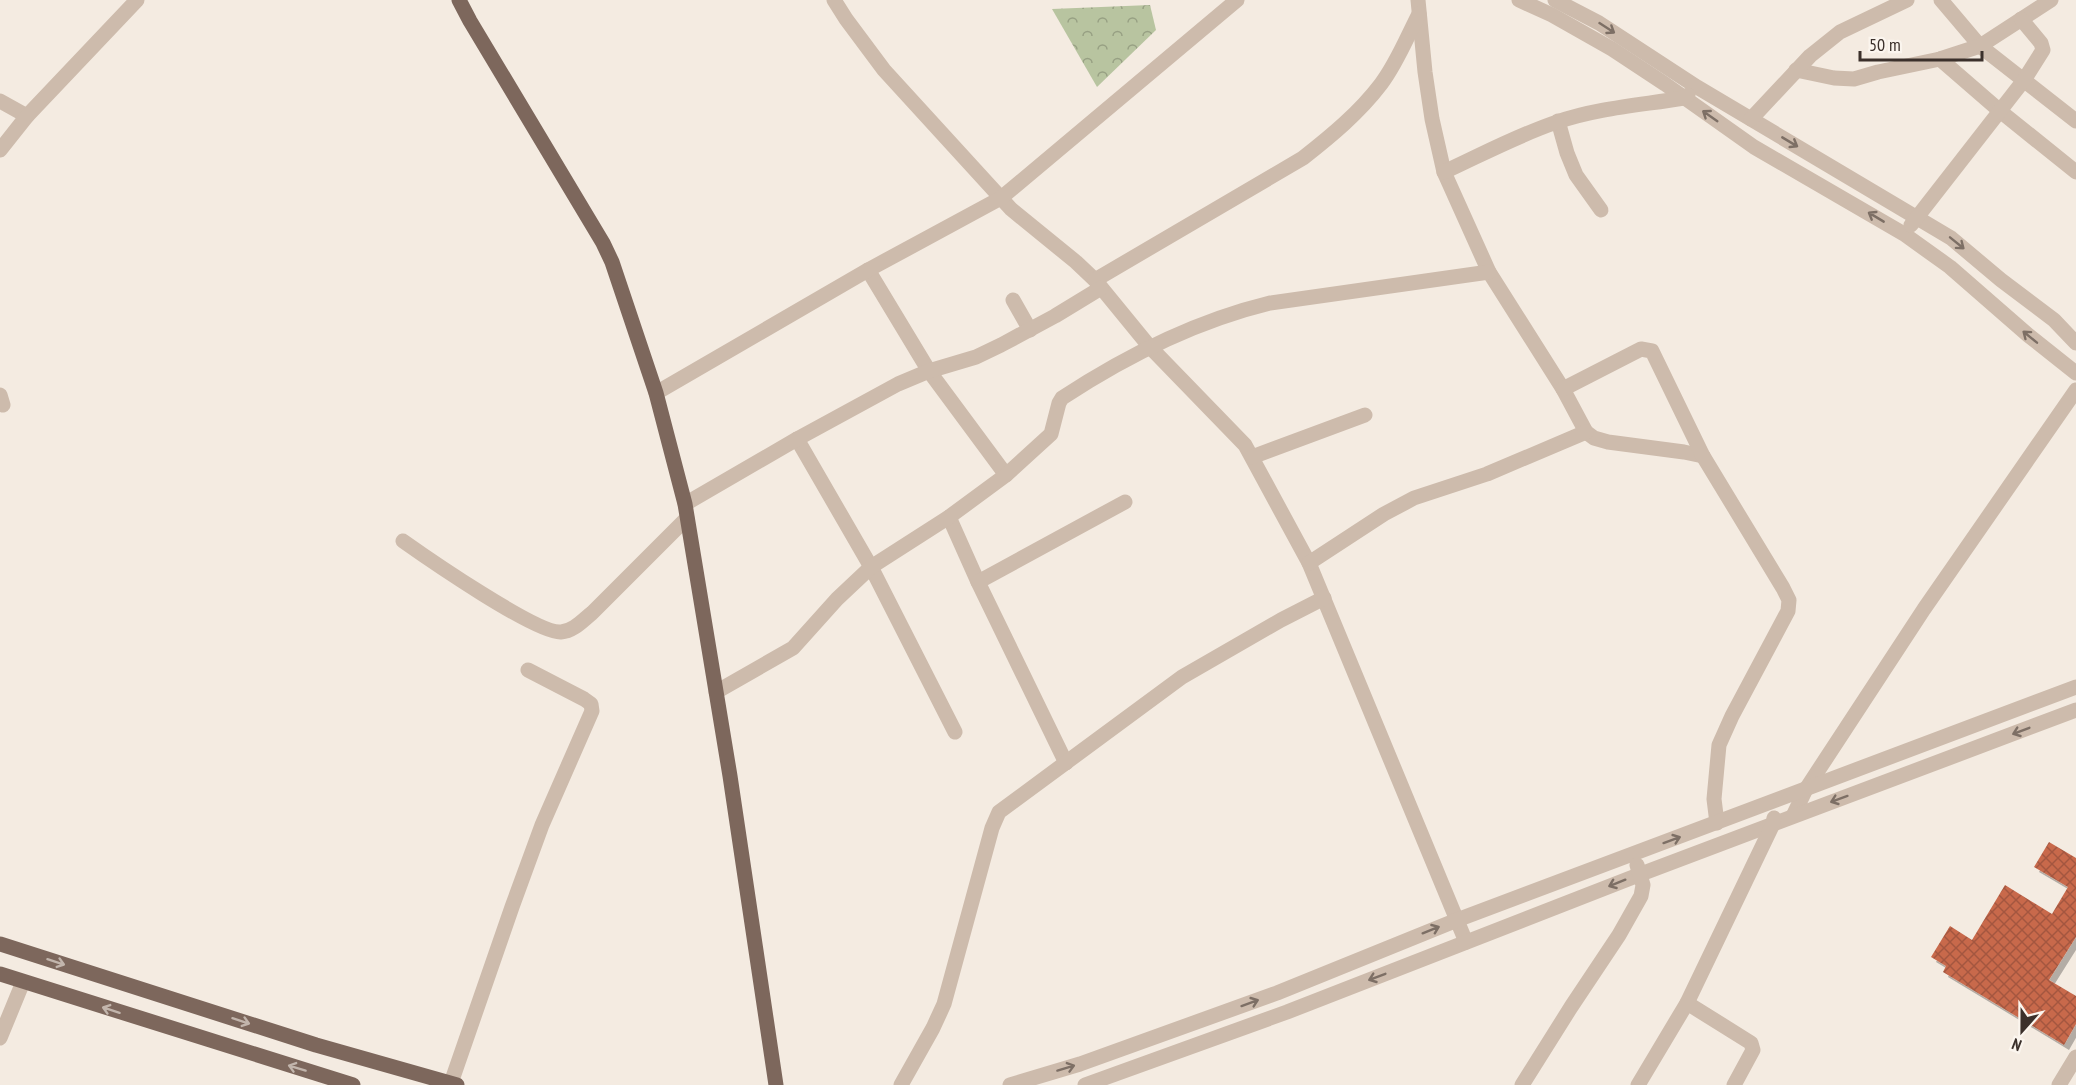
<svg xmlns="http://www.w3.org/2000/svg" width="2076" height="1085" font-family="'PT Sans Narrow',sans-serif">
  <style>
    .forest { fill: url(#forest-crowns) }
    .building { fill: url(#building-cross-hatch); filter: url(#shadow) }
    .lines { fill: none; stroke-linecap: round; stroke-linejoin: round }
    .minor { stroke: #cdbbac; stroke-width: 15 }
    .major { stroke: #7d675c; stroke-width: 15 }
    .oneway { stroke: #7d6f65 }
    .oneway2 { stroke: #c2b5ac }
  </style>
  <defs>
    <pattern id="forest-crowns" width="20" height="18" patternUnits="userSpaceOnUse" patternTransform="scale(1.5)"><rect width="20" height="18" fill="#b8c4a0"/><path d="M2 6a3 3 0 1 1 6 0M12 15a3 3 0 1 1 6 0" fill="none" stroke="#97a083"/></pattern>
    <pattern id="building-cross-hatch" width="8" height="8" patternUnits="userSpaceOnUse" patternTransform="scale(1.5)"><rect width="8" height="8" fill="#c8694b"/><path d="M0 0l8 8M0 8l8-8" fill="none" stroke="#a4573f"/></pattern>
    <filter id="shadow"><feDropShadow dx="5" dy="5" stdDeviation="0" flood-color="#0004"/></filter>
  </defs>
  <rect width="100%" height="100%" fill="#f4ebe1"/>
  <polygon class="forest" points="1150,5 1156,30 1097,87 1052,9"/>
  <polygon class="building" points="2049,842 2076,858 2076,937 2049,980 2076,996 2076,1024 2064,1045 1943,972 1946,966 1931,957 1950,926 1972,940 2005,885 2052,914 2068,887 2034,867"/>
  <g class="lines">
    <g class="minor">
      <polyline points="834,0 846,19 884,70 1011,209 1076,262 1095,280 1149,346 1245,445 1309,563 1466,942"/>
      <polyline points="1418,0 1425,72 1432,119 1444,172 1489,272 1563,389 1586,432 1594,438 1608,442 1684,452 1703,456"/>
      <polyline points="1519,0 1552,15 1612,49 1665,84 1754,147 1904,234 1950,267 2028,335 2076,373"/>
      <polyline points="1555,0 1599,23 1697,87 1951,238 2001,280 2054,320 2076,343"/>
      <polyline points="1941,0 1980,46 2076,121"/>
      <polyline points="1940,59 2000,111 2076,172"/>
      <polyline points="1796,70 1834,78 1854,79 1878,72 1940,59 1980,46 2051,0"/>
      <polyline points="0,101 27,116"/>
      <polyline points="1751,119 1810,56 1840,32 1907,0"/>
      <polyline points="1558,121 1567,153 1576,175 1601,210"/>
      <polyline points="0,150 27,116 137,0"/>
      <path d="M1444,172C1481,155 1518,135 1557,122C1597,108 1642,105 1684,98L1688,95"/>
      <polyline points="1911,225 2024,80 2043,50 2041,43 2021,19"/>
      <polyline points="868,270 929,371 1006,475"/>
      <path d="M1095,280L1303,158C1331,136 1359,113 1381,84C1397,63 1407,37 1419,14"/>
      <polyline points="1013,300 1030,330"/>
      <polyline points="1563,389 1641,349 1652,351 1703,456 1783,588 1789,600 1788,611 1732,716 1719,745 1714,799 1717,823"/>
      <polyline points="656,393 868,270 1001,198 1237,0"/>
      <polyline points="0,395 3,405"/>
      <polyline points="797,439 871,567 955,732"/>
      <polyline points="1252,457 1365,415"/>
      <polyline points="685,504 797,439 898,384 929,371 976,357 1001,345 1055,316 1101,288"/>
      <polyline points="949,517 978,582"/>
      <path d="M403,541C427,558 537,634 561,632C574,631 583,620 592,613L687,518"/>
      <polyline points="1309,563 1384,514 1414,498 1487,474 1586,432"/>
      <path d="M716,692L793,648L837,599L871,567L949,517L1006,475L1051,434L1059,403L1062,398C1126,356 1196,321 1270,303L1489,272"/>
      <polyline points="1066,763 978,582 1125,502"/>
      <polyline points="1793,816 1806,789 1924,609 2076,390"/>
      <polyline points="1687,1003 1751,1043 1753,1050 1734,1085"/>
      <polyline points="0,1038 23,982"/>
      <polyline points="451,1083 512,907 542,825 592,711 591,704 584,699 528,670"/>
      <polyline points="901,1085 933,1028 944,1004 992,828 999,812 1182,677 1281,620 1324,598"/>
      <polyline points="1010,1085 1080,1064 1277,993 1457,920 2076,687"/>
      <polyline points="1085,1085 1287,1012 1641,874 2076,710"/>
      <polyline points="1522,1085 1571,1007 1619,935 1641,896 1643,885 1637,865"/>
      <polyline points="1638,1085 1687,1003 1773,824 1774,818"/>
      <polyline points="2059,1085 2076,1057"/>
    </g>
    <g class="major">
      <polyline points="459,0 470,21 603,243 612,262 656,393 685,504 730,776 776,1085"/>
      <polyline points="0,944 316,1045 457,1085"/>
      <polyline points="0,974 353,1085"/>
    </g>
  </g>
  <defs><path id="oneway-shaft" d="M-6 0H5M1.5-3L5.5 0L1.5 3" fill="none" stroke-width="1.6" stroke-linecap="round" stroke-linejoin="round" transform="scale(1.5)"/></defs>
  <g class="oneway">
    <use href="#oneway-shaft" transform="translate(1607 28) rotate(33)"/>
    <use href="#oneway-shaft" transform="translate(1710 116) rotate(-145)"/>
    <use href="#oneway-shaft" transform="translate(1790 142) rotate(31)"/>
    <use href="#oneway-shaft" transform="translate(1876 217) rotate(-149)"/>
    <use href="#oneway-shaft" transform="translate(1957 243) rotate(39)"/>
    <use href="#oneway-shaft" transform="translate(2030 337) rotate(-141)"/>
    <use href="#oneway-shaft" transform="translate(2021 731) rotate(159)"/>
    <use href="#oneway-shaft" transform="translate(1839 799) rotate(160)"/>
    <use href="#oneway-shaft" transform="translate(1672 840) rotate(-20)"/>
    <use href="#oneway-shaft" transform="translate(1617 883) rotate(158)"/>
    <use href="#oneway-shaft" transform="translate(1431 930) rotate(-22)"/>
    <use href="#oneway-shaft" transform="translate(1377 977) rotate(159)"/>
    <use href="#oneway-shaft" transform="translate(1250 1003) rotate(-20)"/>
    <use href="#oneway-shaft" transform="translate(1066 1068) rotate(-17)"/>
  </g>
  <g class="oneway2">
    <use href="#oneway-shaft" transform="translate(56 962) rotate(18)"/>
    <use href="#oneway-shaft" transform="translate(111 1010) rotate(-162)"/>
    <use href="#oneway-shaft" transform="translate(241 1021) rotate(18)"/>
    <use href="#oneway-shaft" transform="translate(297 1068) rotate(-163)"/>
  </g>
  <g transform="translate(2022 1031) rotate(201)" stroke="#fbf5ee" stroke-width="4.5" paint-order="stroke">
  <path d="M0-4.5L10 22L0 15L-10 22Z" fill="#3b302b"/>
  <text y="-9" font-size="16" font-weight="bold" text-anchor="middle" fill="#3b302b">N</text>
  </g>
  <path d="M1860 51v9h122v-9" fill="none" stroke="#3b302b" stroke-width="3"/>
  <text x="1869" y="51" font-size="18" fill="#3b302b" stroke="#fbf5ee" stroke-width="4.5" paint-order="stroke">50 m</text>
</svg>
